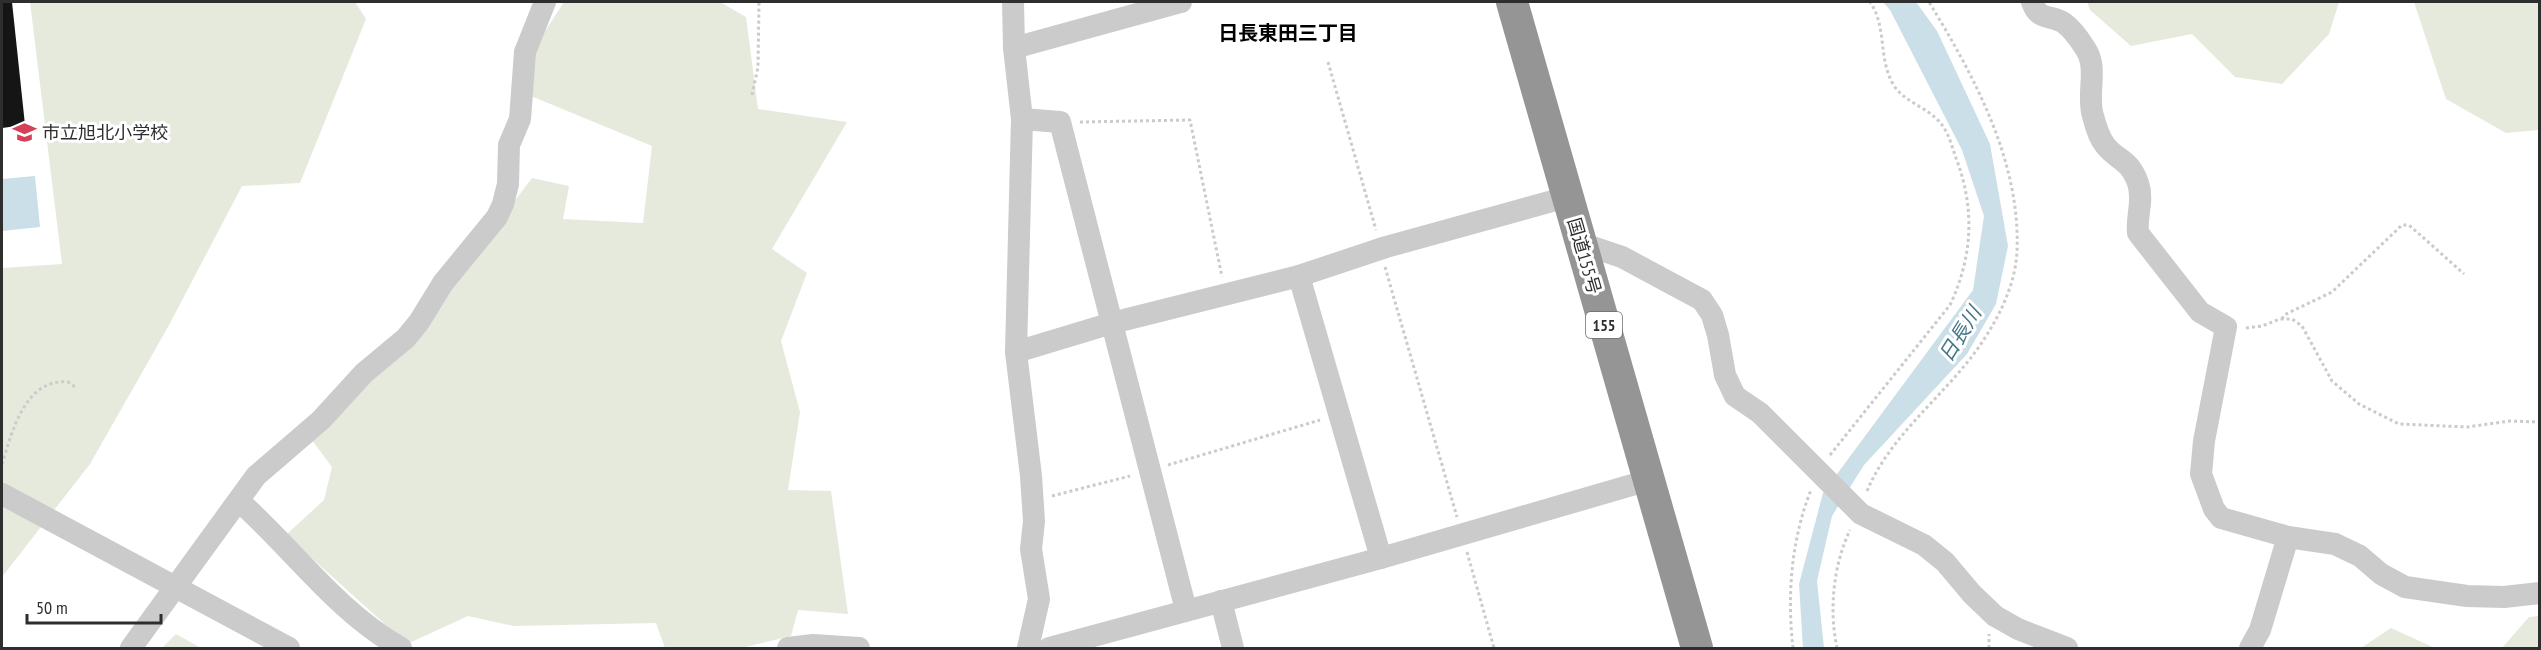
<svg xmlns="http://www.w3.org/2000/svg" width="2541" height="650" font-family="'PT Sans Narrow','Noto Sans JP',sans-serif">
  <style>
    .green { fill: #e5eadd }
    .water { fill: #cbdfe8 }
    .building { fill: #151515 }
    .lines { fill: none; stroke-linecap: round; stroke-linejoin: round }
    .path { stroke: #cbcbcb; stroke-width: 3; stroke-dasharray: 3 3; stroke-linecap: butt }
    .minor { stroke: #cbcbcb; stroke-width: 22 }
    .highway { stroke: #959595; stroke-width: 32 }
    .labels { text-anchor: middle; stroke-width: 6; stroke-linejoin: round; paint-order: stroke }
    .shield { fill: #fff; stroke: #6d6d6d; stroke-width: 1.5 }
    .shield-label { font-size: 16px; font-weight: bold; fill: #2e2e2e }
    .poi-label { font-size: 18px; fill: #2e2e2e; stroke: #fff; text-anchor: start }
    .street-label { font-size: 18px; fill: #2e2e2e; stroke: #fff }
    .neighbourhood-label { font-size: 20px; font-weight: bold; fill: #000; stroke: #fff }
    .water-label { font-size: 20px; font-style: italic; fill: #447488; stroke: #fff }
  </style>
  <rect width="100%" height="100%" fill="#fff"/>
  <g class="green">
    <polygon points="30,2 355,2 366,19 300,183 242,186 168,327 90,464 2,577 2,268 62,264"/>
    <polygon points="564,2 720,2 746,17 758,109 847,122 772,249 807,273 781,341 800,412 788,490 831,491 848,614 798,610 791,636 741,648 665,648 656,623 514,626 468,616 407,644 286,535 324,500 332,467 308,435 423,322 532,178 569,186 563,219 643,223 652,146 531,96 533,50"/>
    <polygon points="2087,2 2339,2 2329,34 2282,84 2235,77 2192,34 2131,46 2090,10"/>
    <polygon points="2414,2 2539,2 2539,130 2506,133 2446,99"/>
    <polygon points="2539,616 2539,648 2502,648 2529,617"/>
    <polygon points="2391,628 2435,648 2361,648"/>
    <polygon points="176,634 201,648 162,648"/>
  </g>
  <g class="water">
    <polygon points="1883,2 1916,2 1937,31 1990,144 2008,246 1996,304 1967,354 1864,465 1832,516 1817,581 1824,648 1803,648 1799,584 1823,493 1973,290 1984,216 1962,150 1890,10"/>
    <polygon points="35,176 40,227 2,231 2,179"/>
  </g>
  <polygon class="building" points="2,2 12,2 25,125 2,128"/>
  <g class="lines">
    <g class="path">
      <polyline points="1328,62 1376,230"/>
      <polyline points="752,95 758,67 759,2"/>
      <polyline points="1080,122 1190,120 1222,277"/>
      <polyline points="1385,267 1457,517"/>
      <polyline points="2282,319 2284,315 2332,292 2402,225 2409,225 2464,274"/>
      <polyline points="2246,328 2262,326 2280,319 2292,319 2302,326 2332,381 2359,404 2399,424 2467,427 2510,421 2540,422"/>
      <path d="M1830,455L1950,305C1973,256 1975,208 1956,158C1952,147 1949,134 1942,125C1929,107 1904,103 1893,84C1878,58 1887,26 1870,2"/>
      <path d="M2,464C12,432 25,378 68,382L75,387"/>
      <polyline points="1168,465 1320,420"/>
      <path d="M1867,491C1889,439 1935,403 1970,359C1993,329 2015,290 2017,252C2021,162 1974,76 1929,2"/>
      <polyline points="1052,496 1130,476"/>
      <polyline points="1467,552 1494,648"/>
      <path d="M1793,648C1787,596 1791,540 1811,490"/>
      <path d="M1837,648C1829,610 1833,566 1850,530"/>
      <polyline points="1989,648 1989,634"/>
    </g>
    <g class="minor">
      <polyline points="1013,2 1014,48 1022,119 1016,352 1031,476 1034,521 1031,549 1039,599 1028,648"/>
      <path d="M2032,2C2039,22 2051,14 2064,23C2072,29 2080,40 2085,48C2099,68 2086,94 2093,116C2095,124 2100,139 2105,145C2117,161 2129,158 2138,183C2144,200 2136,216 2138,233L2200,312L2226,327L2204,441L2201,474L2214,509L2221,518L2288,537L2335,544L2360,556L2381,574L2405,587L2467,596L2504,597L2540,593"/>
      <polyline points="1014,48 1181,2"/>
      <polyline points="1022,119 1060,122 1186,610"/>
      <polyline points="1580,243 1622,257 1702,300 1712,315 1718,335 1725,375 1735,396 1760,413 1861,514 1924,545 1945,562 1972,594 1995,616 2018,629 2067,648"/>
      <polyline points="1299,276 1381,558"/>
      <polyline points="1016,352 1112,323 1299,276 1386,247 1567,197"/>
      <polyline points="2,494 289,648"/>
      <path d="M239,501C294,550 336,611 401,648"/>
      <polyline points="1221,601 1233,648"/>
      <polyline points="131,648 256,476 321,420 364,373 406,338 419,322 443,283 497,217 503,204 508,184 509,145 520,119 525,52 545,2"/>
      <polyline points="788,648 813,645 859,648"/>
      <polyline points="1049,648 1381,558 1649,480"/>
      <polyline points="2250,648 2260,630 2288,537"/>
    </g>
    <polyline class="highway" points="1512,2 1697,648"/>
  </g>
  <defs>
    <symbol id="school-bare" viewBox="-9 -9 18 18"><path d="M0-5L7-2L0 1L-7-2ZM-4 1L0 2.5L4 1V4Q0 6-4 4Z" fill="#d44159" stroke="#fff" stroke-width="2.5" paint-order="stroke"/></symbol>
  </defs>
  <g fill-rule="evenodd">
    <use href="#school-bare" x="8" y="116" width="33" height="33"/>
  </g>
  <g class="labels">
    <rect class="shield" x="1586" y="312" width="36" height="26" rx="4.5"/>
    <g class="shield-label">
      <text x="1604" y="331">155</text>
    </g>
    <g class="poi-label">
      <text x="42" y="139">市立旭北小学校</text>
    </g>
    <g class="street-label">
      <text transform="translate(1584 256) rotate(74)" y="6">国道155号</text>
    </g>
    <g class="neighbourhood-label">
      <text x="1288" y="40">日長東田三丁目</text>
    </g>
    <g class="water-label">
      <text transform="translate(1960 334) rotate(-58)" y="7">日長川</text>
    </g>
  </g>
  <rect width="2541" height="650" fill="none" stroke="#2e2e2e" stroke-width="6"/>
  <path d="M27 614v9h134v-9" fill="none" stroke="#2e2e2e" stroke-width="3"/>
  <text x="36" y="614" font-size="18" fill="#2e2e2e" stroke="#ffffff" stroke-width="4.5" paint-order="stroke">50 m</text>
</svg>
